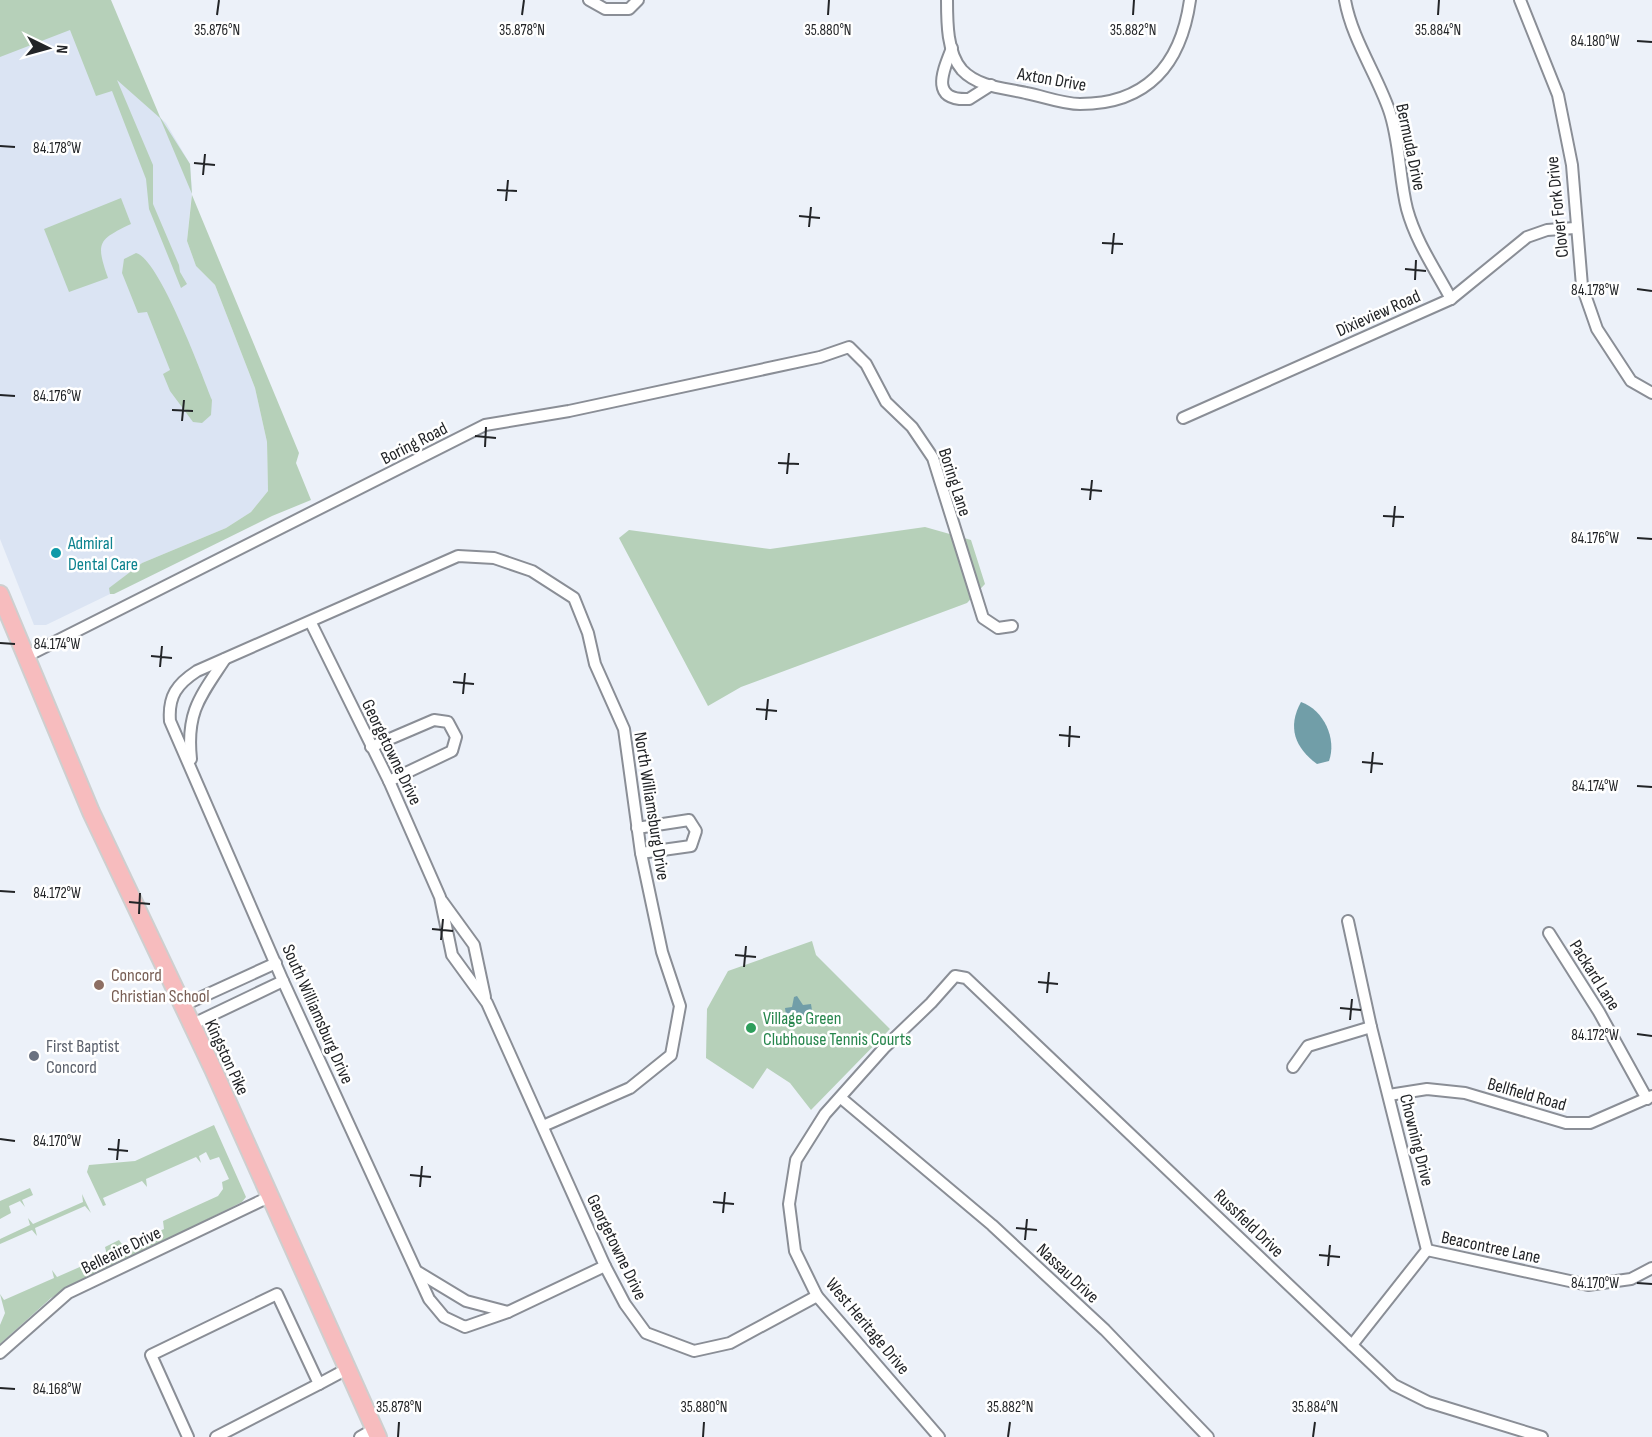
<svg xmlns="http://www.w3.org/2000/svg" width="1652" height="1437" font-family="'Sofia Sans Condensed',sans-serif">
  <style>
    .built { fill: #dbe4f3 }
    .green { fill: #b6d0b9 }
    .water { fill: #719ea8 }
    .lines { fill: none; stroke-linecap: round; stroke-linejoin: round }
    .minor-casing { stroke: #8a8e96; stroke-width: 14 }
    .primary-casing { stroke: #cecfcf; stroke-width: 20 }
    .minor { stroke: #fff; stroke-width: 10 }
    .primary { stroke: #f7bcbe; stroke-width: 16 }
    .ticks { fill: none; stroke: #222427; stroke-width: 2 }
    .culture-dot { fill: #0f9aa8; stroke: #fff; stroke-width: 2 }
    .education-dot { fill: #8d6e63; stroke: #fff; stroke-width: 2 }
    .leisure-dot { fill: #2e9e5b; stroke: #fff; stroke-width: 2 }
    .worship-dot { fill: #6b7280; stroke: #fff; stroke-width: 2 }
    .labels { text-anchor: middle; stroke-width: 5; stroke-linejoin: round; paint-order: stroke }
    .street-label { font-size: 18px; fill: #222427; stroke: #fff }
    .culture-label { font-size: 18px; fill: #0d838f; stroke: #fff; text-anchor: start }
    .education-label { font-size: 18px; fill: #785e54; stroke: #fff; text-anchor: start }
    .leisure-label { font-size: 18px; fill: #27864d; stroke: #fff; text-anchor: start }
    .worship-label { font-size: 18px; fill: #5b616d; stroke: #fff; text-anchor: start }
    .ticks-label { font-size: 15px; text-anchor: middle; fill: #222427; stroke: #fff; stroke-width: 5; stroke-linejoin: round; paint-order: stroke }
  </style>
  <rect width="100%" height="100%" fill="#ecf1f9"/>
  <polygon class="built" points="66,13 127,88 166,123 190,164 192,191 187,241 196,266 215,285 255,388 267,442 268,491 251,512 226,528 142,563 110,588 110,594 46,625 34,625 0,539 0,23"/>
  <g class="green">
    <polygon points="0,0 111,0 160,117 190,164 192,195 299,453 296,463 311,500 272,516 114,594 110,594 109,588 142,563 226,528 251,512 268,491 267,442 255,388 215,285 196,266 187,241 192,194 160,118 117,80 153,165 153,204 179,265 180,272 187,284 181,288 149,209 146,179 112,91 96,96 70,30 0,57"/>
    <path d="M121,198L131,224C97,240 96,243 108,278L69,292L44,229Z"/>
    <path d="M136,253C159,258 202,375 212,400L211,415L202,423L193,422L170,391L163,374L170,370L147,312L138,313L122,273L124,259Z"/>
    <polygon points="925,527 971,540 985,584 967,603 741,687 708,706 619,538 629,530 770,549"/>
    <polygon points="812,941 816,955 890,1029 811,1110 790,1083 767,1068 753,1089 706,1058 707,1009 728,971"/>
    <polygon points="214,1125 246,1197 242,1202 51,1298 0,1344 0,1325 5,1313 0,1294 4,1300 54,1278 52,1270 57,1277 107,1255 105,1247 119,1240 124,1247 164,1229 163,1221 218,1196 223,1189 222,1182 229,1179 219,1157 210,1160 206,1152 199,1156 201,1163 196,1157 146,1179 147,1187 142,1181 103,1198 106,1205 103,1206 87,1172 89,1165 135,1161"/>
    <polygon points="30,1188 33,1195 22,1200 25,1207 20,1201 9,1206 11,1213 0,1219 0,1201"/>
    <polygon points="82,1194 91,1213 85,1206 35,1228 37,1236 32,1230 0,1244 0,1239 30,1225 28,1218 33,1224 83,1202"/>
  </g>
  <g class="water">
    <path d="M1301,702C1324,710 1337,739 1329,761L1317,764C1295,748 1287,727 1301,702Z"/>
    <polygon points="797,996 803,1005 811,1004 813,1017 787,1021 785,1008 792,1007 794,997"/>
  </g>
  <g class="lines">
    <defs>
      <g id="minor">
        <polyline points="589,0 605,9 629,9 638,0"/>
        <path d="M947,0C947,22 947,53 962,70C978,87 1004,88 1026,93C1043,96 1062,104 1080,104C1148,104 1181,64 1190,0"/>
        <path d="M1345,0C1352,39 1376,73 1389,110C1400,141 1399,177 1407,209C1416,242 1435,269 1451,299"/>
        <polyline points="1520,0 1558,95 1572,165 1582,286 1597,329 1631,381 1652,393"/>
        <path d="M952,48C943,71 929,101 969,99L991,85"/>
        <polyline points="1183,418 1451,299 1527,237 1547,230 1575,228"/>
        <polyline points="311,623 389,781 440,897 452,955 487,1003 605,1266 625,1304 646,1333 694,1351 730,1343 817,1296"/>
        <polyline points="25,657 485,425 569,411 820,357 849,347 866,364 886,402 912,427 933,458 983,618 998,628 1012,626"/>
        <polyline points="371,747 434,720 448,722 456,737 452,751 389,781"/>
        <path d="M191,759C186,712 200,697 225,659"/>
        <polyline points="637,828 689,820 696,831 691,846 641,853"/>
        <polyline points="442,901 474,945 485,997"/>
        <polyline points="1348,921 1371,1027 1427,1250 1352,1345"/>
        <polyline points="1549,933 1599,1012 1647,1099"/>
        <polyline points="182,1006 276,963"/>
        <polyline points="191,1025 283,981"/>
        <polyline points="1293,1067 1308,1046 1371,1027"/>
        <polyline points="1389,1095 1427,1089 1465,1093 1566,1123 1590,1123 1652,1096"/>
        <polyline points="841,1098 992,1225 1105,1330 1208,1437"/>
        <path d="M543,1126L630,1088L671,1055L680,1006L662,952L641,853L624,729L595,664L588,633L574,598L532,571L494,558L458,556L197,671C177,684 168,696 170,721L283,981L429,1299L444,1317L465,1327L508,1312L605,1266"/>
        <polyline points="1427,1250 1588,1285 1631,1279 1652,1268"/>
        <polyline points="418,1272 466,1301 508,1312"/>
        <polyline points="0,1353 68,1293 269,1197"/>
        <polyline points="319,1384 347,1369"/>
        <polyline points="188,1437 151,1355 277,1294 319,1384 216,1437"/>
        <polyline points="360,1437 374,1429"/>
        <polyline points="939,1437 817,1296 795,1251 789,1204 796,1160 825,1114 884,1048 931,1003 955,976 966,978 1394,1385 1428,1402 1542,1437"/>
      </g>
      <polyline id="primary" points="0,594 91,812 213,1069 378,1437"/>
    </defs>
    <use href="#minor" class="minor-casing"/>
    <use href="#primary" class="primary-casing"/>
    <use href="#minor" class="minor"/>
    <use href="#primary" class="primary"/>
  </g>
  <path class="ticks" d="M217,15L219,0M522,15L524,0M828,15L829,0M1133,15L1134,0M1438,15L1439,0M1637,41L1652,42M0,146L15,147M194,163L215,165M203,175L205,154M497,190L517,191M506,201L508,180M799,216L820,218M809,227L811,207M1102,243L1123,244M1112,254L1114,233M1405,269L1426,271M1415,280L1416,260M1637,289L1652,291M0,395L15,396M172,410L193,411M182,421L184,400M475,436L496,438M485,447L486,427M778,463L799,464M787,474L789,453M1081,489L1102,491M1090,500L1092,480M1383,516L1404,517M1393,527L1395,506M1637,538L1652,539M0,643L15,644M151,656L172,658M160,667L162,646M453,682L474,684M463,694L465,673M756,709L777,711M766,720L768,699M1059,735L1080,737M1069,747L1070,726M1362,762L1383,764M1371,773L1373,752M1637,786L1652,787M0,891L15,892M129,902L150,904M139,914L140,893M432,929L453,931M441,940L443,919M735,955L756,957M744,967L746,946M1038,982L1058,984M1047,993L1049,972M1340,1008L1361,1010M1350,1020L1352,999M1637,1034L1652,1036M0,1139L15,1141M108,1149L128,1151M117,1160L119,1139M410,1175L431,1177M420,1187L422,1166M713,1202L734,1204M723,1213L725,1192M1016,1228L1037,1230M1025,1240L1027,1219M1319,1255L1340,1257M1328,1266L1330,1245M1637,1283L1652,1284M0,1388L15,1389M398,1437L399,1422M703,1437L704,1422M1008,1437L1010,1422M1313,1437L1315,1422"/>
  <circle class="culture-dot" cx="56" cy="553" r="6"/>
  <circle class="education-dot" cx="99" cy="985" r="6"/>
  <circle class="leisure-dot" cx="751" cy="1028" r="6"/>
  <circle class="worship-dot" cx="34" cy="1056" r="6"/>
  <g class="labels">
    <g class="street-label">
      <text transform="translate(1052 79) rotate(10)" y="6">Axton Drive</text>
      <text transform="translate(1411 147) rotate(78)" y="6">Bermuda Drive</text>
      <text transform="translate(1557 207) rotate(-96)" y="6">Clover Fork Drive</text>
      <text transform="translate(1378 313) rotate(-24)" y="6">Dixieview Road</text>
      <text transform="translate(414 443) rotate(-27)" y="6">Boring Road</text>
      <text transform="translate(955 482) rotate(72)" y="6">Boring Lane</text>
      <text transform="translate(392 752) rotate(64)" y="6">Georgetowne Drive</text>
      <text transform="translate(652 806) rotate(81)" y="6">North Williamsburg Drive</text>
      <text transform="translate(1595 975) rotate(58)" y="6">Packard Lane</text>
      <text transform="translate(318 1014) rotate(66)" y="6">South Williamsburg Drive</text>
      <text transform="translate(227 1057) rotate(65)" y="6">Kingston Pike</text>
      <text transform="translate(1527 1094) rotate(16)" y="6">Bellfield Road</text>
      <text transform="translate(1417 1140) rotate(76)" y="6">Chowning Drive</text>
      <text transform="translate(1249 1223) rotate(44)" y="6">Russfield Drive</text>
      <text transform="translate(617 1247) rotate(64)" y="6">Georgetowne Drive</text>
      <text transform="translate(1491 1247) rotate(12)" y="6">Beacontree Lane</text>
      <text transform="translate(121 1250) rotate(-26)" y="6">Belleaire Drive</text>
      <text transform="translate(1068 1273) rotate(43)" y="6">Nassau Drive</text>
      <text transform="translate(868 1326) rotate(50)" y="6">West Heritage Drive</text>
    </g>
    <g class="culture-label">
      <text x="68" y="549">Admiral<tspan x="68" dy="21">Dental Care</tspan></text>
    </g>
    <g class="education-label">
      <text x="111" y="981">Concord<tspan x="111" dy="21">Christian School</tspan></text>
    </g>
    <g class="leisure-label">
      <text x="763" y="1024">Village Green<tspan x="763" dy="21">Clubhouse Tennis Courts</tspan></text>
    </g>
    <g class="worship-label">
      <text x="46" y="1052">First Baptist<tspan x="46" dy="21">Concord</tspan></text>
    </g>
  </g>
  <g class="ticks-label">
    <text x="217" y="35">35.876°N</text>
    <text x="522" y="35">35.878°N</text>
    <text x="828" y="35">35.880°N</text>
    <text x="1133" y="35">35.882°N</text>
    <text x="1438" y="35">35.884°N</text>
    <text x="1595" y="46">84.180°W</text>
    <text x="57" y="153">84.178°W</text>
    <text x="1595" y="295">84.178°W</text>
    <text x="57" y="401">84.176°W</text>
    <text x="1595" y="543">84.176°W</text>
    <text x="57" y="649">84.174°W</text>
    <text x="1595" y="791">84.174°W</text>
    <text x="57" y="898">84.172°W</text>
    <text x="1595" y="1040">84.172°W</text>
    <text x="57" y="1146">84.170°W</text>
    <text x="1595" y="1288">84.170°W</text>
    <text x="57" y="1394">84.168°W</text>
    <text x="399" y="1412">35.878°N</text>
    <text x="704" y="1412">35.880°N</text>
    <text x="1010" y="1412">35.882°N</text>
    <text x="1315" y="1412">35.884°N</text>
  </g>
  <g transform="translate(48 48) rotate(95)" stroke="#ffffff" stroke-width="4.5" paint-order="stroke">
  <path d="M0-4.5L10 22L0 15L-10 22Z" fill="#222427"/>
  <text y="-9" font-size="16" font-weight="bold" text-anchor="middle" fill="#222427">N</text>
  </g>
</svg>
